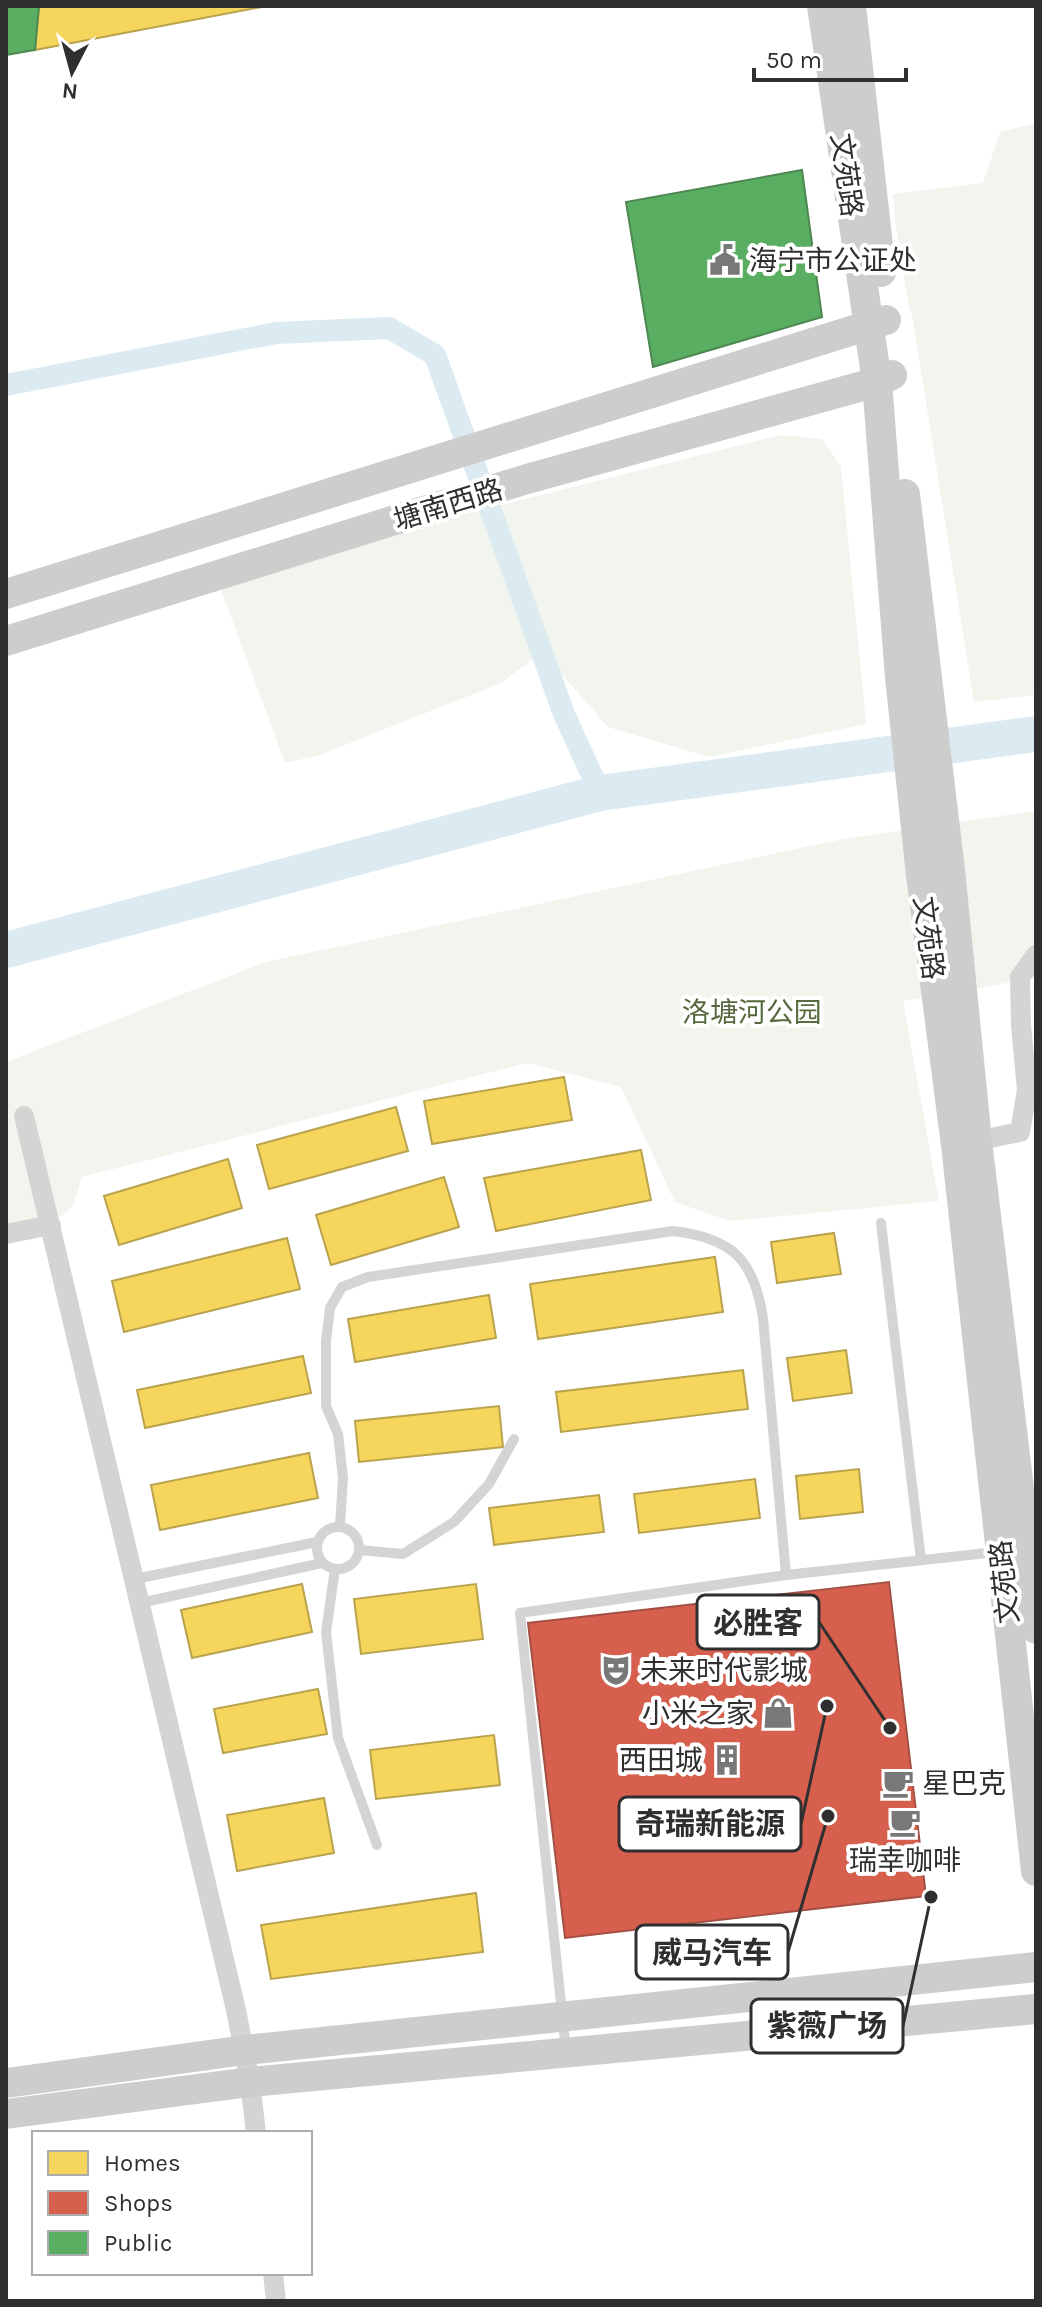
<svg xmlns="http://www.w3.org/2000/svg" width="1042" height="2307" font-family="Karla,'Noto Sans SC',sans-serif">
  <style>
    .green { fill: #f2f5ed }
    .homes { fill: #f6d55c; stroke: #baa34e; stroke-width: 2 }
    .shops { fill: #d6604d; stroke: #a45144; stroke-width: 2 }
    .public { fill: #5aae61; stroke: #4d8852; stroke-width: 2 }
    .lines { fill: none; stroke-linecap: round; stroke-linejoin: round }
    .canal { stroke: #dbebf1; stroke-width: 22 }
    .river { stroke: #dbebf1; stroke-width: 36 }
    .lane { stroke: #d4d4d4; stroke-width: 10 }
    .street { stroke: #d4d4d4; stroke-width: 20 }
    .secondary { stroke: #cdcdcd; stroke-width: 30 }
    .labels { text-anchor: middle; stroke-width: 8; stroke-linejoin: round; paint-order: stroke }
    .street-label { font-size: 28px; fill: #2f2f2f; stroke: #fff }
    .poi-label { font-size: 28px; fill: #2f2f2f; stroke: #fff; text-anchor: start }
    .park-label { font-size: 28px; fill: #57693e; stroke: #fff }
    .leader { fill: none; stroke: #2f2f2f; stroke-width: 3 }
    .callout-dot { fill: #2f2f2f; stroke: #fff; stroke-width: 3 }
    .callout { fill: #fff; stroke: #2f2f2f; stroke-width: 3 }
    .callout-label { font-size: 30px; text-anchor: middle; font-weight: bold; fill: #2f2f2f }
  </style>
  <rect width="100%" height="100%" fill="#fff"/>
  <g class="green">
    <polygon points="1036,123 1036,695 974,702 912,315 909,308 895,220 893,194 983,183 1000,132"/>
    <polygon points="781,435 822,439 841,466 866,724 709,757 608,727 542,652 501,683 320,755 285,763 216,576"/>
    <polygon points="1036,811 1036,978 903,1001 939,1201 730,1221 675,1202 621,1087 527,1063 82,1177 74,1204 51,1225 6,1234 6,1062 266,962 843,839"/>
  </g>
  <g class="homes">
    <polygon points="39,6 267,6 35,50"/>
    <polygon points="564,1077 572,1120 432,1144 424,1101"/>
    <polygon points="396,1107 408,1151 269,1189 257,1145"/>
    <polygon points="641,1150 651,1200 496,1231 484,1178"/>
    <polygon points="228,1159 242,1208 119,1245 104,1196"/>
    <polygon points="444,1177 459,1227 331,1265 316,1215"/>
    <polygon points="834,1233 841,1274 777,1283 771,1242"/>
    <polygon points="287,1238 300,1289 124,1332 112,1281"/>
    <polygon points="715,1257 723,1312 538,1339 530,1284"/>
    <polygon points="489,1295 496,1338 355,1362 348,1319"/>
    <polygon points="846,1350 852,1393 793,1401 787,1358"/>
    <polygon points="303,1356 311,1393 145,1428 137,1390"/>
    <polygon points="743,1370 748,1409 561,1432 556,1392"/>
    <polygon points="499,1406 503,1447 359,1462 355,1421"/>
    <polygon points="309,1453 318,1498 160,1530 151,1485"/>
    <polygon points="859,1469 863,1512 800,1519 796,1476"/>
    <polygon points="755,1479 760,1518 639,1533 634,1494"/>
    <polygon points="599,1495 604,1532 494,1545 489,1508"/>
    <polygon points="302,1584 312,1632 192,1658 181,1610"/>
    <polygon points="476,1584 483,1639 361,1654 354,1599"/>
    <polygon points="318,1689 327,1734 223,1753 214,1709"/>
    <polygon points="494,1735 500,1785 376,1799 370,1750"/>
    <polygon points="324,1798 334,1853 237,1871 227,1815"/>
    <polygon points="476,1893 483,1952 271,1979 261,1925"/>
  </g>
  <polygon class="shops" points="889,1582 926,1896 565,1938 528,1623"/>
  <g class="public">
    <polygon points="6,6 39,6 35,50 6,55"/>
    <polygon points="802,170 822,317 653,367 626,202"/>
  </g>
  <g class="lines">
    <polyline class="canal" points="6,385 276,333 389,328 435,355 564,714 600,793"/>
    <polyline class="river" points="6,950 600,793 1036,734"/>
    <g class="lane">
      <polyline points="881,1223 921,1560"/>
      <path d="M340,1526L343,1478L338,1434L326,1406V1341L330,1308L342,1287L368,1277L673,1231C732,1238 754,1259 763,1318L786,1575"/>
      <circle cx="338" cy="1548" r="21"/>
      <polyline points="359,1550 403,1554 454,1522 489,1484 514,1439"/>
      <polyline points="335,1569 326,1632 338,1738 377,1845"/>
      <polyline points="135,1579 317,1542"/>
      <polyline points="140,1603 322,1563"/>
      <polyline points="566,2051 520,1613 786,1575 996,1552"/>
    </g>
    <g class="street">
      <polyline points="24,1116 236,2010 250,2082 256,2133"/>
      <polyline points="965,1143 1020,1132 1027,1090 1021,1025 1020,977 1036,955"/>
      <polyline points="6,1234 51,1225"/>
      <polyline points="273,2273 276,2301"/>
    </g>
    <g class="secondary">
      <polyline points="822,6 877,382 900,677 921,875 956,1145 1036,1871"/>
      <polyline points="851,6 881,272"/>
      <polyline points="905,494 950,870 977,1141 1036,1629"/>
      <polyline points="6,594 886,320"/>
      <polyline points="6,641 527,479 877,382 892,375"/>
      <polyline points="6,2083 245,2050 1036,1967"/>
      <polyline points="6,2114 250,2082 1036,2009"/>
    </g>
  </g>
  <defs>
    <symbol id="civic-bare" viewBox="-9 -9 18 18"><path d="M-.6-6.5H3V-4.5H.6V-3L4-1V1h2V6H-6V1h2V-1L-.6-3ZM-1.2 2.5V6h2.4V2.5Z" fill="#787878" stroke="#fff" stroke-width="2.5" paint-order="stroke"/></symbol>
    <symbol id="theatre-bare" viewBox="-9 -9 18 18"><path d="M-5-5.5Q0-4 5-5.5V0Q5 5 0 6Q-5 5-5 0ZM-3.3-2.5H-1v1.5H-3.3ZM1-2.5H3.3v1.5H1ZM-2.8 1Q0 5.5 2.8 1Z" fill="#787878" stroke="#fff" stroke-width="2.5" paint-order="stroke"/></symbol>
    <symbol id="shop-bare" viewBox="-9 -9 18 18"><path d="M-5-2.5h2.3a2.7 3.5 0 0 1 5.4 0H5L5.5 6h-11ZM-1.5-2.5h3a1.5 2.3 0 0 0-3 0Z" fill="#787878" stroke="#fff" stroke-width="2.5" paint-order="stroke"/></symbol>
    <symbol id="building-bare" viewBox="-9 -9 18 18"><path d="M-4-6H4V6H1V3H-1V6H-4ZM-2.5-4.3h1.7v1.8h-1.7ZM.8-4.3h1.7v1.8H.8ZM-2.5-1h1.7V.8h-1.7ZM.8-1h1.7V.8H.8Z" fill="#787878" stroke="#fff" stroke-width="2.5" paint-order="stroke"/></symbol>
    <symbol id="cafe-bare" viewBox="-9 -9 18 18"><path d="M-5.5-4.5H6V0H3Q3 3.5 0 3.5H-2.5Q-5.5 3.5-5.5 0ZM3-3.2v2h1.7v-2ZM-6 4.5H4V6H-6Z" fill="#787878" stroke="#fff" stroke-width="2.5" paint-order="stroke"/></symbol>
  </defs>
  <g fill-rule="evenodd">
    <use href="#civic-bare" x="703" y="238" width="44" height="44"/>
    <use href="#theatre-bare" x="594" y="1648" width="44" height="44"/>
    <use href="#shop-bare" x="756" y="1691" width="44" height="44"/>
    <use href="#building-bare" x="705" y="1738" width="44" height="44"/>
    <use href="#cafe-bare" x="876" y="1761" width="44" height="44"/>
    <use href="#cafe-bare" x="883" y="1800" width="44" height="44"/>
  </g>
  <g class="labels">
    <g class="street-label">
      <text transform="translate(847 175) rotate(82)" y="10">文苑路</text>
      <text transform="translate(448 504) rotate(-17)" y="10">塘南西路</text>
      <text transform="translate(929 938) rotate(83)" y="10">文苑路</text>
      <text transform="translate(1004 1582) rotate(-96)" y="10">文苑路</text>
    </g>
    <g class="poi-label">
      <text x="749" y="270">海宁市公证处</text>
      <text x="640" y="1680">未来时代影城</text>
      <text x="754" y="1723" text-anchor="end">小米之家</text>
      <text x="703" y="1770" text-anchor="end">西田城</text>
      <text x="922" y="1793">星巴克</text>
      <text x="905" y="1870" text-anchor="middle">瑞幸咖啡</text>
    </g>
    <g class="park-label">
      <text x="752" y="1022">洛塘河公园</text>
    </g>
  </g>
  <path class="leader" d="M890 1728L819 1622M827 1706L801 1824M828 1816L788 1952M931 1897L903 2026"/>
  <g class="callout-dot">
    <circle cx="890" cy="1728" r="8"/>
    <circle cx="827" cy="1706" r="8"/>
    <circle cx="828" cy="1816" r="8"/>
    <circle cx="931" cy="1897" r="8"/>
  </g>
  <g class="callout">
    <rect x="697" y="1595" width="122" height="54" rx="8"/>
    <rect x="619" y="1797" width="182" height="54" rx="8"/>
    <rect x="636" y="1925" width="152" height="54" rx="8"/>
    <rect x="751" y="1999" width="152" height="54" rx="8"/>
  </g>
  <g class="callout-label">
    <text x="758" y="1633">必胜客</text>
    <text x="710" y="1834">奇瑞新能源</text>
    <text x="712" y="1963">威马汽车</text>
    <text x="827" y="2036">紫薇广场</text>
  </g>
  <rect width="1042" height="2307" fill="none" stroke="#2f2f2f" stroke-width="16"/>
  <rect x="32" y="2131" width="280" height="144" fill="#ffffff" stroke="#acacac" stroke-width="2"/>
  <rect x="48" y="2151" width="40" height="24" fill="#f6d55c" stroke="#acacac" stroke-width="2"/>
  <text x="104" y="2171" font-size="24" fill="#2f2f2f">Homes</text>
  <rect x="48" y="2191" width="40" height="24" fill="#d6604d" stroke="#acacac" stroke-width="2"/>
  <text x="104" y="2211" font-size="24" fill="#2f2f2f">Shops</text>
  <rect x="48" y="2231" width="40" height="24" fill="#5aae61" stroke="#acacac" stroke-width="2"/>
  <text x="104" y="2251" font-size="24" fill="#2f2f2f">Public</text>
  <g transform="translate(72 72) rotate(186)" stroke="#ffffff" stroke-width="6" paint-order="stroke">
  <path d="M0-6L14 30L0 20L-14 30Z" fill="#2f2f2f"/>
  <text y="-12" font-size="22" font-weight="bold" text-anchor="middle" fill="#2f2f2f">N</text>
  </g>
  <path d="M754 68v12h152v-12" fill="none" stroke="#2f2f2f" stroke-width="4"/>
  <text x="766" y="68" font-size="24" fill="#2f2f2f" stroke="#ffffff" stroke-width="6" paint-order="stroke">50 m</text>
</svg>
